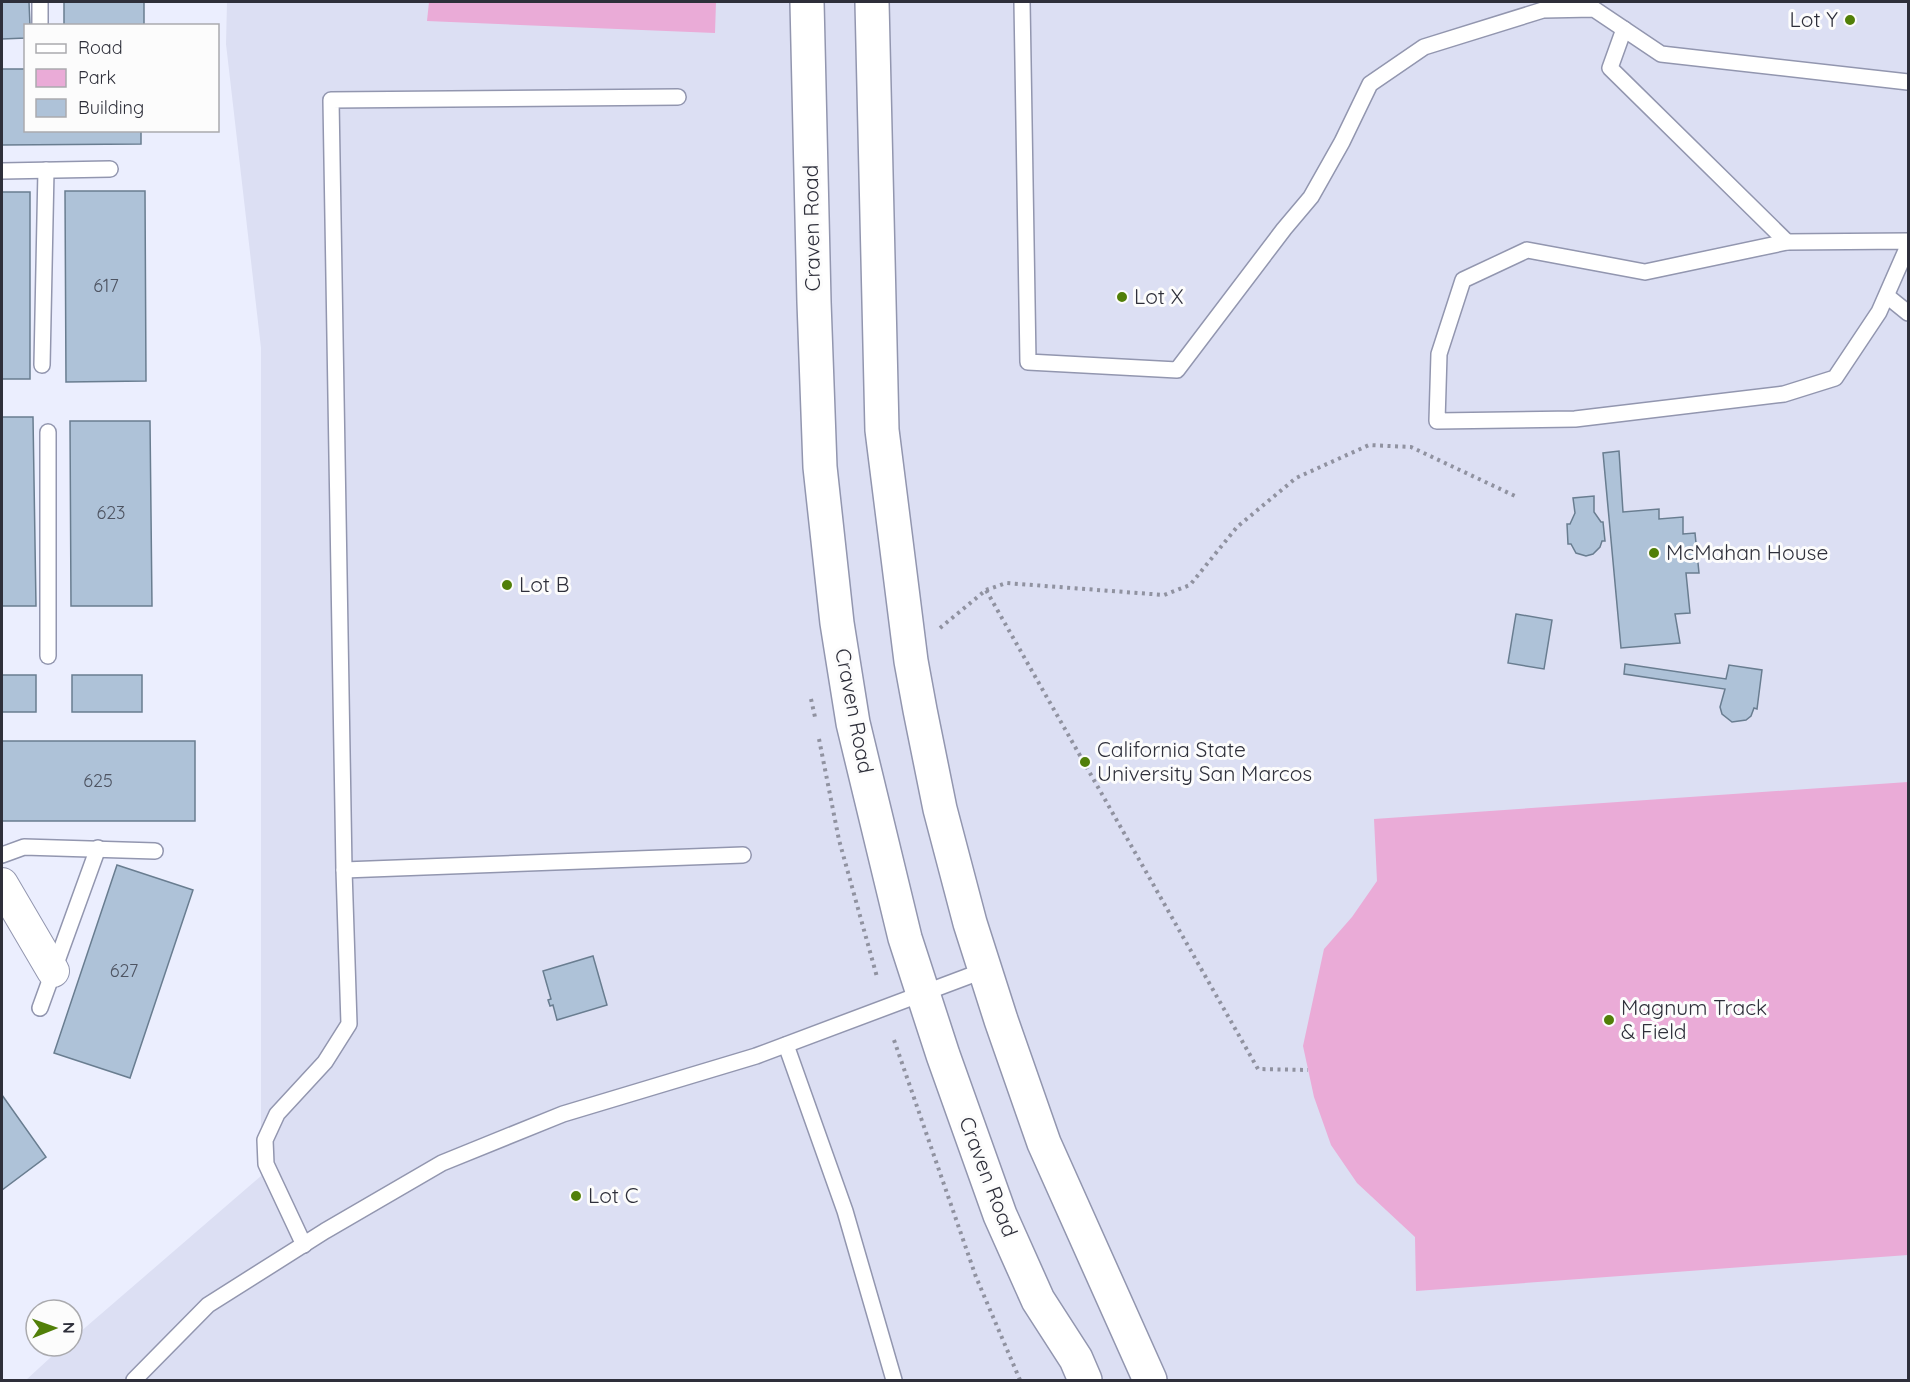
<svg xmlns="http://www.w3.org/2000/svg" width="1910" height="1382" font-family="Quicksand,sans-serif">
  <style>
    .built { fill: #dcdff3 }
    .green { fill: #eaabd7 }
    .building { fill: #aec2d8; stroke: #697d90; stroke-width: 1.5 }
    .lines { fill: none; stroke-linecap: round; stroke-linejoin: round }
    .service-casing { stroke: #9296af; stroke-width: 18 }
    .minor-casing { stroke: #9296af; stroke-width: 34 }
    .secondary-casing { stroke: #9296af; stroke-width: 36 }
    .path { stroke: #9092a0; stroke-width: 4; stroke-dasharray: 3 4.5; stroke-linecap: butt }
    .service { stroke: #fff; stroke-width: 15 }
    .minor { stroke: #fff; stroke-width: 32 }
    .secondary { stroke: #fff; stroke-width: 33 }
    .poi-dot { fill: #517f08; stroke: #fcfcfc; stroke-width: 2 }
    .labels { text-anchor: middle; stroke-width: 6; stroke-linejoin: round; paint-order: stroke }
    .number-label { font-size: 18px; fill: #4e5462 }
    .poi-label { font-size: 21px; fill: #2e2f3a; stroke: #fcfcfc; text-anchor: start }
    .street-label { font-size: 21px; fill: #2e2f3a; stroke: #fcfcfc }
  </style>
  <rect width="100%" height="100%" fill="#ebeefe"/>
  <polygon class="built" points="227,2 1908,2 1908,1380 26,1380 63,1346 72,1346 72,1339 261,1176 261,348 226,44"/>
  <g class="green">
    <polygon points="429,2 716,2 715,33 427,21"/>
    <polygon points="1908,782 1908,1255 1416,1291 1415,1237 1357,1183 1331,1145 1314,1097 1303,1046 1324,949 1352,917 1377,881 1374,819"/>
  </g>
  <g class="building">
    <polygon points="2,2 29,2 30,26 26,26 26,38 2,39"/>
    <rect x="64" y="2" width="80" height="24"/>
    <polygon points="2,69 26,69 26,130 141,130 141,144 2,145"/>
    <polygon points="65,191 145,191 146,381 66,382"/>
    <rect x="2" y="192" width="28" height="187"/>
    <polygon points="2,417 33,417 36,606 2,606"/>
    <polygon points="70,421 150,421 152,606 71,606"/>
    <polygon points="1619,451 1623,512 1659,509 1659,519 1683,517 1683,534 1695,533 1699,573 1686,573 1690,613 1675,614 1680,643 1621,648 1603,453"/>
    <polygon points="1594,496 1594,512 1601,522 1603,522 1605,541 1602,541 1600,547 1593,554 1586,556 1576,553 1571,544 1568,544 1567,524 1570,524 1575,513 1573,498"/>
    <polygon points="1516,614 1552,620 1544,669 1508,663"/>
    <polygon points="1625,664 1726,679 1729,665 1762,670 1757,709 1754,708 1751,716 1746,720 1732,722 1722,714 1720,707 1725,689 1624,674"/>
    <rect x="2" y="675" width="34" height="37"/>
    <rect x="72" y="675" width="70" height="37"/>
    <rect x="2" y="741" width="193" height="80"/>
    <polygon points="117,865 193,890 130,1078 54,1053"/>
    <polygon points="593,956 607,1005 557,1020 553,1005 550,1006 548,1000 551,999 543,971"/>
    <polygon points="2,1095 46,1157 2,1190"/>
  </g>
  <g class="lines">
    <defs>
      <g id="service">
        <polyline points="40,2 40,24"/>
        <polyline points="1022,2 1028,362 1177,370 1284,229 1311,197 1342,142 1370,84 1424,47 1543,10 1594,9 1661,54 1908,82"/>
        <polyline points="1624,29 1610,68 1787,242"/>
        <polyline points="2,171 110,169"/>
        <polyline points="1908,241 1787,242 1645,272 1527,250 1463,280 1439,354 1437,421 1575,419 1784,394 1835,378 1879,312 1908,246"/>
        <polyline points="1887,296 1908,313"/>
        <polyline points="42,365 46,170"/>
        <polyline points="48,432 48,656"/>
        <polyline points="2,855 24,847 155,851"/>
        <polyline points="344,870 743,855"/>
        <polyline points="40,1008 98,848"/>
        <polyline points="786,1045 845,1211 894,1380"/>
        <polyline points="304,1245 266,1164 265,1140 277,1114 325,1062 349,1024 344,870 331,100 678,97"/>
        <polyline points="134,1380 208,1305 325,1231 442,1163 563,1114 756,1056 985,970"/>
      </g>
      <polyline id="minor" points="2,884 53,971"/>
      <g id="secondary">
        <polyline points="807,2 814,302 820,467 837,623 853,723 905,938 943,1055 1000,1215 1038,1300 1076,1359 1085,1380"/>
        <polyline points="872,2 882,430 911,661 920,710 940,809 970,923 1001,1020 1044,1143 1150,1380"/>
      </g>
    </defs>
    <use href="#service" class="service-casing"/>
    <use href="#minor" class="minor-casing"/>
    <use href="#secondary" class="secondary-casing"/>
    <g class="path">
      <polyline points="986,590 1006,583 1164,595 1190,585 1237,527 1296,478 1369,445 1411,447 1515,496"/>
      <polyline points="940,628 986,590 1258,1069 1308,1070"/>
      <polyline points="811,699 815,717"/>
      <polyline points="819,739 839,840 877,977"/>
      <polyline points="894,1040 976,1277 1020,1380"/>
    </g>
    <use href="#service" class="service"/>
    <use href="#minor" class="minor"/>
    <use href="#secondary" class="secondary"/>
  </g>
  <g class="poi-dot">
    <circle cx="1850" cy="20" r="6"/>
    <circle cx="1122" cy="297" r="6"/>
    <circle cx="1654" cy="553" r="6"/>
    <circle cx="507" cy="585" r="6"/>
    <circle cx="1085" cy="762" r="6"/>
    <circle cx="1609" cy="1020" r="6"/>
    <circle cx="576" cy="1196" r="6"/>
  </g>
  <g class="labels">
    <g class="number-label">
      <text x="106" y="292">617</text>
      <text x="111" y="519">623</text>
      <text x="98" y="787">625</text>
      <text x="124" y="977">627</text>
    </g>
    <g class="poi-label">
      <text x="1838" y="27" text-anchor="end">Lot Y</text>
      <text x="1134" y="304">Lot X</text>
      <text x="1666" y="560">McMahan House</text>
      <text x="519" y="592">Lot B</text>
      <text x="1097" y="757">California State<tspan x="1097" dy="24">University San Marcos</tspan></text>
      <text x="1621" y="1015">Magnum Track<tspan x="1621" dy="24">&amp; Field</tspan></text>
      <text x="588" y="1203">Lot C</text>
    </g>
    <g class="street-label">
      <text transform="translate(812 228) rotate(-91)" y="7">Craven Road</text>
      <text transform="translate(854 711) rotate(79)" y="7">Craven Road</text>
      <text transform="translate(988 1177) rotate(69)" y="7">Craven Road</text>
    </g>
  </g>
  <rect width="1910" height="1382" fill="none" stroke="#2e2f3a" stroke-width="6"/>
  <rect x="24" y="24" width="195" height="108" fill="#fcfcfc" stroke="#aaaaae" stroke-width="1.5"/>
  <rect x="36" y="44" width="30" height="9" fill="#ffffff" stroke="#aaaaae" stroke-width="1.5"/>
  <text x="78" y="54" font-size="18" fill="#2e2f3a">Road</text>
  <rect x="36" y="69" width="30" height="18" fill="#eaabd7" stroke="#aaaaae" stroke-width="1.5"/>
  <text x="78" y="84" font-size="18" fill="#2e2f3a">Park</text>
  <rect x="36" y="99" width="30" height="18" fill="#aec2d8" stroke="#aaaaae" stroke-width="1.5"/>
  <text x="78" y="114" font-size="18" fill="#2e2f3a">Building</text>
  <g transform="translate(54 1328) rotate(89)"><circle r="28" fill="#fcfcfc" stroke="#aaaaae" stroke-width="1.5"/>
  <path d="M0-4.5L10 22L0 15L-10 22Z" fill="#517f08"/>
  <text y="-9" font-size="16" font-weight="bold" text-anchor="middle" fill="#2e2f3a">N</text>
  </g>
</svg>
